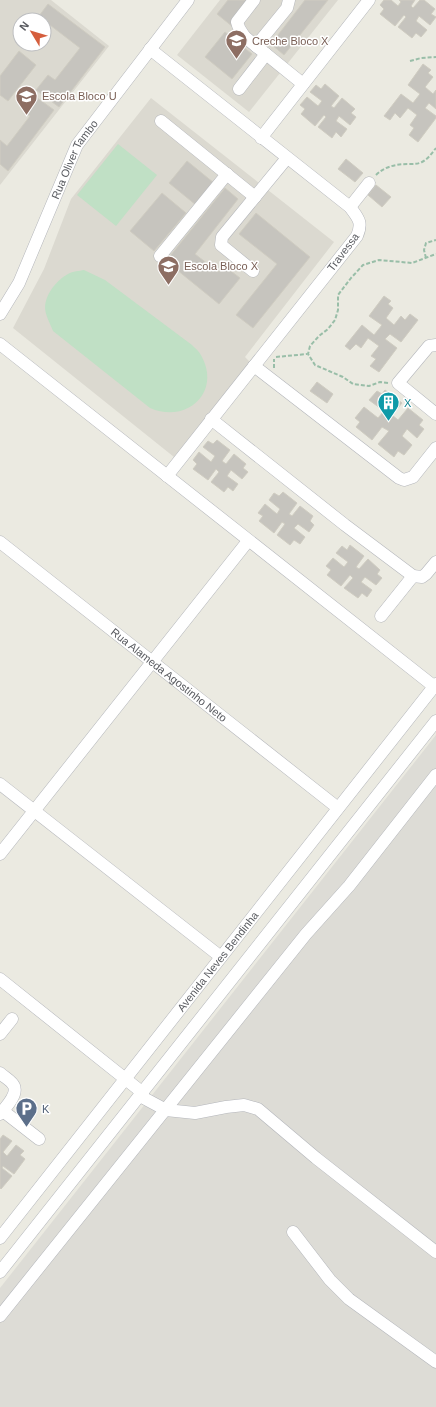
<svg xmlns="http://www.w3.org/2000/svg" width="436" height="1407" font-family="Arial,sans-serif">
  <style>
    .industrial { fill: #dddcd6 }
    .education { fill: #dbd9d0; fill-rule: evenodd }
    .green { fill: #c0e0c5 }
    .building { fill: #c6c4be; stroke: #cfccc1 }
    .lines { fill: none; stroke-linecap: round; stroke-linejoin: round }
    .minor-casing { stroke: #b4b6bb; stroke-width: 13 }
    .path { stroke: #99bea8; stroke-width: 2; stroke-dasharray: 4 2; stroke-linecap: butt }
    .minor { stroke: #fff; stroke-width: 12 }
    .labels { text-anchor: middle; stroke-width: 3; stroke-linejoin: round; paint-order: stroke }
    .education-label { font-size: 11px; fill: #785e54; stroke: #fff; text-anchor: start }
    .street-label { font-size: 11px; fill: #5a5c61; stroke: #fff }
    .culture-label { font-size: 11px; fill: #0d838f; stroke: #fff; text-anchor: start }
    .service-label { font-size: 11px; fill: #4e5e75; stroke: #fff; text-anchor: start }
  </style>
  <rect width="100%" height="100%" fill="#ebeae1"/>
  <polygon class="industrial" points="436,735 436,1407 0,1407 0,1288"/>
  <g class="education">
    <path d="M0,0H51L109,46L0,185ZM20,20H44V44H20Z"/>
    <polygon points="220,0 338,0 249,112 177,55"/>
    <polygon points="151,98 334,242 245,357 250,362 174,457 13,328 44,269 71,199"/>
  </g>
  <g class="green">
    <polygon points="118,144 157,175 116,226 77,195"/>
    <path d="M84,270L105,280L192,345C195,348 200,352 202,357C221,393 186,424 150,408L53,331C50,323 45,315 45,307C46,293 57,280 68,274C73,271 79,271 84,270Z"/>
  </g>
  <g class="building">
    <polygon points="228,0 253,0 233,27 217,14"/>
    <polygon points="305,0 328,0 284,55 271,44"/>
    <polygon points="384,0 391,0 398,6 401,2 399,0 415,0 411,6 413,8 420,0 424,0 435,9 431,14 436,17 430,25 419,16 416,21 427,30 421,37 416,33 412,38 398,27 406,17 404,15 395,26 380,14 384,9 380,5"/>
    <polygon points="48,4 105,47 59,107 36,90 48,75 55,80 80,48 50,25 46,30 44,29 44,20 36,20"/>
    <polygon points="225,32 252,54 232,79 205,57"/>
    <polygon points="19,51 36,65 8,101 0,95 0,76"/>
    <polygon points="423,64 431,70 428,73 433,77 425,87 433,94 436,90 436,109 429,103 425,108 436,116 436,118 418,142 409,135 414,128 410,125 417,115 408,108 400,118 395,113 390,120 384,116 401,94 413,103 420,94 408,85"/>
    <polygon points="325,84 339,96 331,106 334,108 342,98 355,109 351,113 356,117 350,125 339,116 336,121 347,129 341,137 336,132 332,138 318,127 326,117 324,115 315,126 301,114 305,109 300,105 307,97 318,106 322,101 310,92 316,85 321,89"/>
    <polygon points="36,97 54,110 8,171 0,164 0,140 7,146 30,116 24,112"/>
    <polygon points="346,159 363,173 355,182 338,169"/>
    <polygon points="187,161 214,183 196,205 169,183"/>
    <polygon points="376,185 391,197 382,207 368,195"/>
    <polygon points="225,188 238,199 195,254 218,272 223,265 240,278 219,304 166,261"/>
    <polygon points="162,193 186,213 154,251 130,231"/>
    <polygon points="256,213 310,257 253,328 236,315 277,264 239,234"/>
    <polygon points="384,296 391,301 388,304 393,308 386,318 394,325 401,316 405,320 410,314 418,320 401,342 390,334 385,339 397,348 379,372 370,366 376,359 371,356 379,346 368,338 361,348 356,344 350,350 345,346 362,325 374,335 382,325 369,316"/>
    <polygon points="317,382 333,394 327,403 310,391"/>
    <polygon points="385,390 402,403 392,415 398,420 408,408 423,420 419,425 424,429 417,438 407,429 402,436 412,445 404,455 398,451 394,457 378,444 389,431 382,427 372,440 356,427 360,422 355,418 364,407 378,418 384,411 369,400 377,391 382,394"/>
    <polygon points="217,440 230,450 222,461 226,464 234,454 246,464 243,468 248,472 242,479 231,470 227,476 238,484 233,491 228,487 224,492 211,482 219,472 216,469 208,480 193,469 197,464 193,460 199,452 211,462 215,456 203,447 208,441 213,444"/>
    <polygon points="283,492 297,503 289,514 292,516 300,506 313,516 310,521 314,525 309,532 298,524 294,528 305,537 300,544 294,540 290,545 277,535 285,524 282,522 274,533 259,521 263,516 258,513 265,504 277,514 280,509 269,500 274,493 279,496"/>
    <polygon points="350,545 364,556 356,567 359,569 368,559 380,570 377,574 382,578 376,585 365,577 361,582 372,590 367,597 362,593 358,598 344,588 353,578 350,575 341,586 327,575 331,570 326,566 333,558 344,567 348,562 336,553 342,546 347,550"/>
    <polygon points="3,1135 12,1141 3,1152 7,1156 16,1145 24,1151 20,1155 25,1159 14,1174 3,1166 2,1168 12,1176 1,1189 0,1188 0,1139"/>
  </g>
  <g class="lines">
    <defs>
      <g id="minor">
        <path d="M254,0L237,22C240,34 247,39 256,46L287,8L289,0"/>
        <polyline points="256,46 303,84"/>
        <path d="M150,49L350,207C358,218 363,222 357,236L167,476"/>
        <polyline points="239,89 266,54"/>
        <polyline points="161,121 255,197"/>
        <polyline points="261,138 369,0"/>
        <polyline points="350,207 369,183"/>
        <polyline points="160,256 227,174"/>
        <polyline points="253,271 221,245 222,237 287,158"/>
        <path id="s1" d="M0,314L19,283L77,145L188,0"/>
        <polyline points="0,344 436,688"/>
        <polyline points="436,345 429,346 398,383 436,414"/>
        <polyline points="254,366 399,478 404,480 413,477 436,448"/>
        <polyline points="211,419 345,525 413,576 422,577 426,574 436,562"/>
        <path id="s2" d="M0,542L338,808"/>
        <polyline points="381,616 413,576"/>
        <polyline points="0,784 221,957"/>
        <polyline points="0,854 248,541"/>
        <polyline points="0,979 143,1093"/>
        <polyline points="0,1034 12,1019"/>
        <path d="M0,1073C4,1077 12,1081 14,1086C18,1095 5,1108 0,1114"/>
        <polyline points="140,1096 166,1110 195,1113 226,1107 244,1105 258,1109 316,1158 436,1252"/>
        <polyline points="3,1111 39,1139"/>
        <polyline points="293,1232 330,1280 349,1299 436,1362"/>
        <path id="s3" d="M0,1238L436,684"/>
        <polyline points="0,1272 436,721"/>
        <polyline points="0,1316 306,934 349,886 436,775"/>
      </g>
    </defs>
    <use href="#minor" class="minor-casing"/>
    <g class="path">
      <polyline points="410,61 421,58 436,57"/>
      <path d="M376,175C385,166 397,164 409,164C414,164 418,164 422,162C428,159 432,153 436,148"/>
      <polyline points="426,258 424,250 426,243 436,240"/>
      <polyline points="276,357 307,354"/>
      <polyline points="274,368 274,359"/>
      <polyline points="388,383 380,382 369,386 353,384 343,377 315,365 308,354 310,346 319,336 328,329 335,320 338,310 338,295 351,278 363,265 379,260 412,263 436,254"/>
    </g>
    <use href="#minor" class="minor"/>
  </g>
  <defs>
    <symbol id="school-pin" viewBox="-11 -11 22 30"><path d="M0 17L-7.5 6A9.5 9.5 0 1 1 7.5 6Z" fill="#8d6e63" stroke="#fff"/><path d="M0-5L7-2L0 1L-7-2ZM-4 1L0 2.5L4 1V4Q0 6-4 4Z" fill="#fff"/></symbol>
    <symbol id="building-pin" viewBox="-11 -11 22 30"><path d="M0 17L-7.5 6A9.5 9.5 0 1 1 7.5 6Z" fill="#0f9aa8" stroke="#fff"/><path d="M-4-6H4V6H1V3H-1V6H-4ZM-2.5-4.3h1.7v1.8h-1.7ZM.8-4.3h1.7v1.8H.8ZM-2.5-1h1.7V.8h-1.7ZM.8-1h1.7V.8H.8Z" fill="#fff"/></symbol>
    <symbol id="parking-pin" viewBox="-11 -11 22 30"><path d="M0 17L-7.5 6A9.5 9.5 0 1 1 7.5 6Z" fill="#5c6f8a" stroke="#fff"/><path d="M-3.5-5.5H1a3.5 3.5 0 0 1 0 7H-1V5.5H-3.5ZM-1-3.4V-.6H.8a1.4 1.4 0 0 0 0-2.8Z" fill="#fff"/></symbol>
  </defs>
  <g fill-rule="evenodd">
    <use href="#school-pin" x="224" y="28" width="25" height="34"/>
    <use href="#school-pin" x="14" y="84" width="25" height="34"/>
    <use href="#school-pin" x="156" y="254" width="25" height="34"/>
    <use href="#building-pin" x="376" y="390" width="25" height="34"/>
    <use href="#parking-pin" x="14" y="1096" width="25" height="34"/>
  </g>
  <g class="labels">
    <g class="education-label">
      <text x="252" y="45">Creche Bloco X</text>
      <text x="42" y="100">Escola Bloco U</text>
      <text x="184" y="270">Escola Bloco X</text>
    </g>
    <g class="street-label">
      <text dy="4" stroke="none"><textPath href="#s1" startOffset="172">Rua Oliver Tambo</textPath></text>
      <text transform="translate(343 252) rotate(-53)" y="4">Travessa</text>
      <text dy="4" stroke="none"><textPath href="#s2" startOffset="215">Rua Alameda Agostinho Neto</textPath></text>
      <text dy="4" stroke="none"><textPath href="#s3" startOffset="352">Avenida Neves Bendinha</textPath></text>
    </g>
    <g class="culture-label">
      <text x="404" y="407">X</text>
    </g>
    <g class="service-label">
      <text x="42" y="1113">K</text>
    </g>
  </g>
  <g transform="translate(32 32) rotate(308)"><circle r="19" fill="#ffffff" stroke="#bdbec0"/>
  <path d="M0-3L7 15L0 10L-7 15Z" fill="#d55e3d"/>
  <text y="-6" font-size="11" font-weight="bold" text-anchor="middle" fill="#5a5c61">N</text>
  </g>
</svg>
